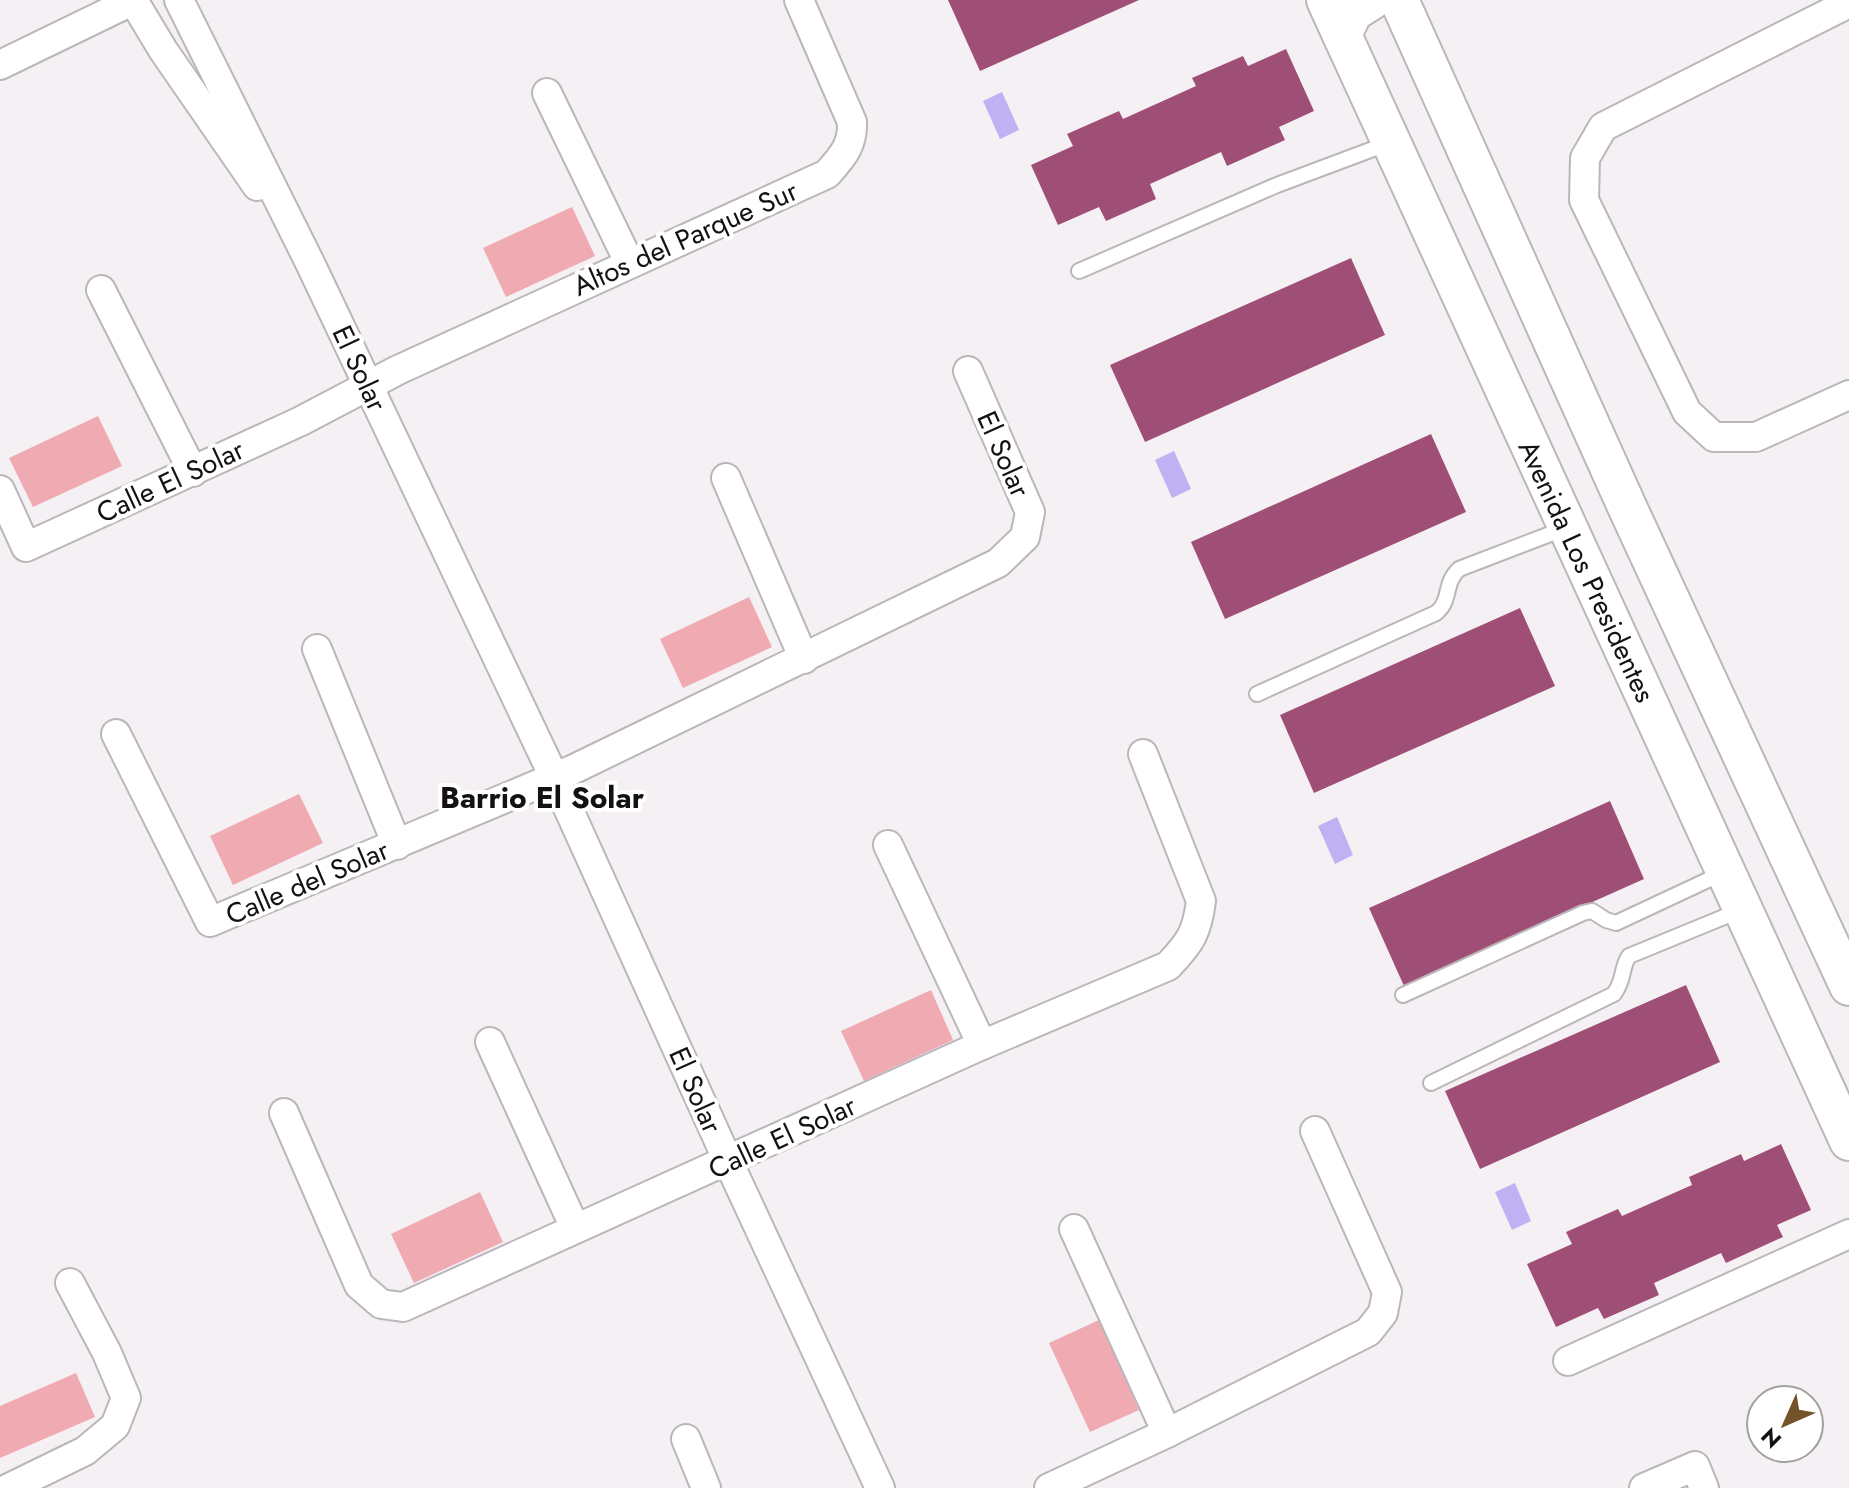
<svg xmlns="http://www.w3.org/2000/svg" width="1849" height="1488" font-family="Jost,sans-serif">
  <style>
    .green { fill: #f0aab2 }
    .water { fill: #beb2f3 }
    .building { fill: #9f4f75 }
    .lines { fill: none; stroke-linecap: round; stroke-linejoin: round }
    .lane-casing { stroke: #bbb6ba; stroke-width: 18 }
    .street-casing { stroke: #bbb6ba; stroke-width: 32 }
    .secondary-casing { stroke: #bbb6ba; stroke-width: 42 }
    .lane { stroke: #fff; stroke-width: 14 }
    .street { stroke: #fff; stroke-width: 28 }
    .secondary { stroke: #fff; stroke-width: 38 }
    .labels { text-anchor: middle; stroke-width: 8; stroke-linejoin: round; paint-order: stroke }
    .street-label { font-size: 28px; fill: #131113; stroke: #fff }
    .neighbourhood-label { font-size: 30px; font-weight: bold; fill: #131113; stroke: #fff }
  </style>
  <rect width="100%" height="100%" fill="#f5f0f4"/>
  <g class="green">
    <polygon points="572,207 595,256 506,297 483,248"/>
    <polygon points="98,416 122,466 33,507 9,458"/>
    <polygon points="749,597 772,647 683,688 660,639"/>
    <polygon points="299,794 323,843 233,885 210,836"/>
    <polygon points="931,990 953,1040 864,1081 841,1031"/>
    <polygon points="480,1192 503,1242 414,1283 391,1234"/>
    <polygon points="1099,1320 1139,1410 1090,1432 1049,1343"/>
    <polygon points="76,1373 95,1417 0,1458 0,1406"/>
  </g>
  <g class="water">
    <polygon points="1002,92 1019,130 1000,139 983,101"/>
    <polygon points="1174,451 1191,489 1172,498 1155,460"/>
    <polygon points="1337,817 1353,855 1335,864 1318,826"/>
    <polygon points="1515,1183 1531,1221 1512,1230 1495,1192"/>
  </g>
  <g class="building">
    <polygon points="948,0 1139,0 980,71"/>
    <polygon points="1286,49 1314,111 1279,127 1285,140 1227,166 1221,152 1150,184 1156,199 1106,221 1099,207 1058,225 1031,165 1073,146 1067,134 1119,111 1123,119 1196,86 1192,78 1243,56 1248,66"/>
    <polygon points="1351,258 1385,335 1145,442 1110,365"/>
    <polygon points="1431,434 1466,512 1225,619 1191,542"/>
    <polygon points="1520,608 1555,686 1314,793 1280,715"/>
    <polygon points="1610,801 1644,879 1404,986 1369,908"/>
    <polygon points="1686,985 1720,1062 1480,1169 1445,1091"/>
    <polygon points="1781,1144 1811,1210 1777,1225 1783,1237 1726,1263 1721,1253 1654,1283 1659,1295 1604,1319 1598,1308 1556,1327 1527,1264 1572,1244 1566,1232 1618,1209 1622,1216 1692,1185 1689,1177 1741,1154 1744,1161"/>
  </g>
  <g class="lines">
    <defs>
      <g id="lane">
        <polyline points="1079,271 1277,185 1389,143"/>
        <path d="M1257,694L1436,613C1452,600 1443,584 1459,569L1566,528"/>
        <polyline points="1403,995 1583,913 1592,911 1606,920 1616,923 1725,872"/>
        <path d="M1431,1083L1614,994C1625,979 1621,967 1629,956L1741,910"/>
      </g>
      <g id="street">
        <polyline points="133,0 163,50 257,186"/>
        <polyline points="179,0 310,263 554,777 728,1161 880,1488"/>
        <polyline points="1849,3 1603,127 1585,158 1584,200 1687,412 1714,437 1756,437 1849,395"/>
        <polyline points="0,65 134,0"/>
        <polyline points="547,93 629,262"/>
        <polyline points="101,290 193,472"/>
        <polyline points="726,478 804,659"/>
        <path d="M0,490L26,547L301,421L398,370L827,174C842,157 853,146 852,122L799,0"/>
        <polyline points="317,649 397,845"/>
        <polyline points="116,734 210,922 572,770 998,563 1025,537 1030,512 968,371"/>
        <polyline points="888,845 982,1045"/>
        <polyline points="490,1042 575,1228"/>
        <path d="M284,1113L359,1285L381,1304L403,1307L982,1045L1168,966C1190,943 1197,933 1201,901L1143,754"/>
        <polyline points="1074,1229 1167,1433"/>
        <polyline points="1568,1361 1849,1234"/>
        <polyline points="686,1439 706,1488"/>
        <polyline points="9,1488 85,1451 115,1426 126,1398 107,1353 70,1283"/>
        <polyline points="1049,1488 1167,1433 1368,1332 1383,1313 1387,1292 1315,1131"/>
        <polyline points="1644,1488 1695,1466 1704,1488"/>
      </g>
      <g id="secondary">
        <polyline points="1326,0 1849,1141"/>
        <polyline points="1399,0 1629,511 1849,986"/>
        <polyline points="1342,35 1353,12 1372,0"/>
      </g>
    </defs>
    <use href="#lane" class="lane-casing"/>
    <use href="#street" class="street-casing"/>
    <use href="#secondary" class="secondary-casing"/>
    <use href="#lane" class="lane"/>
    <use href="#street" class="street"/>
    <use href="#secondary" class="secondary"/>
  </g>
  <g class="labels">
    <g class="street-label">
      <text transform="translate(685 238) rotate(-24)" y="10">Altos del Parque Sur</text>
      <text transform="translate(360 368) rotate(65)" y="10">El Solar</text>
      <text transform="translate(1004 454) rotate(66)" y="10">El Solar</text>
      <text transform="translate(170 481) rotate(-25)" y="10">Calle El Solar</text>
      <text transform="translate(1587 571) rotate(65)" y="10">Avenida Los Presidentes</text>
      <text transform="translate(307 882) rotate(-23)" y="10">Calle del Solar</text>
      <text transform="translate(696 1090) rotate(66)" y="10">El Solar</text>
      <text transform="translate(782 1137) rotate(-25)" y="10">Calle El Solar</text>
    </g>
    <g class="neighbourhood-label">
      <text x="542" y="808">Barrio El Solar</text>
    </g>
  </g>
  <g transform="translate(1785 1424) rotate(225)"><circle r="38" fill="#ffffff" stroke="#a1a0a1" stroke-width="2"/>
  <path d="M0-6L14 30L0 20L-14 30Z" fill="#74532a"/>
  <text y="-12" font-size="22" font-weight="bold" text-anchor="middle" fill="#131113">N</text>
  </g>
</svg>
